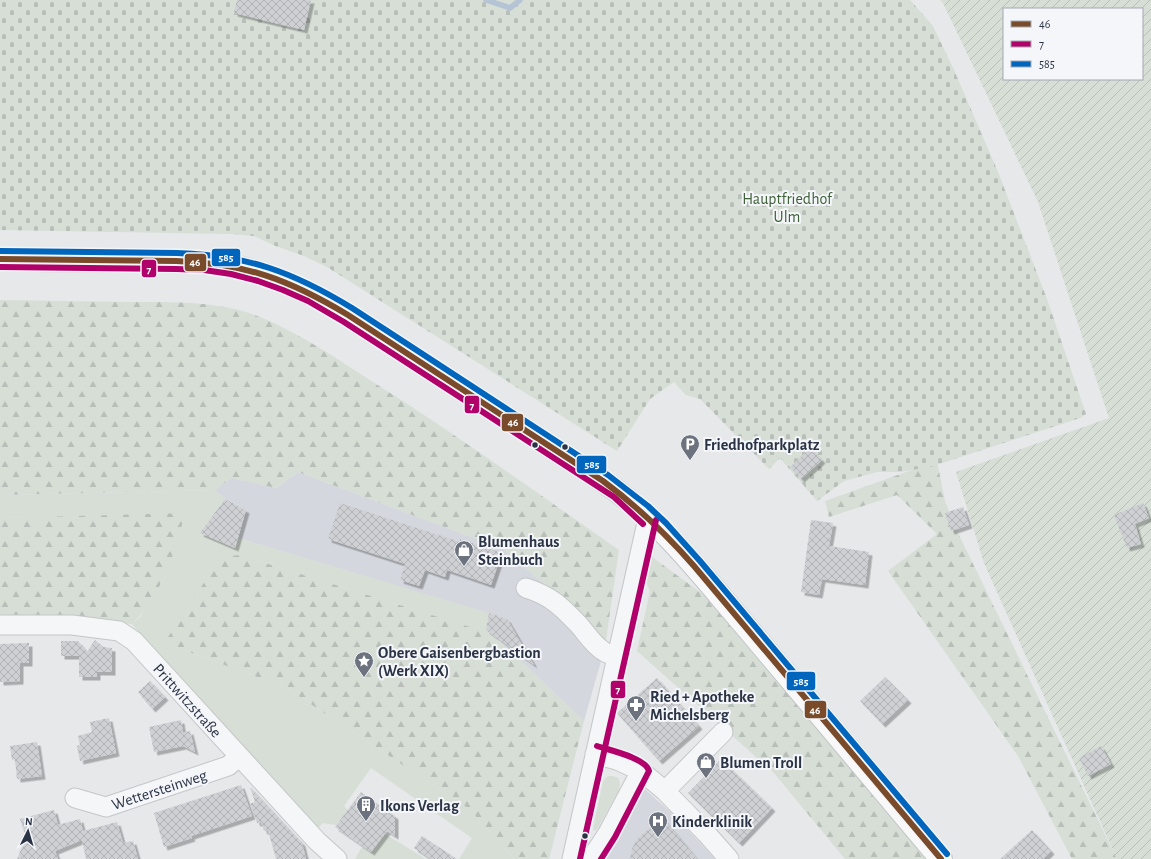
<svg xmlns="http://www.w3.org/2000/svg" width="1151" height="859" font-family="'Alegreya Sans',sans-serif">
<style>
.built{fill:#d4d7dd}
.grass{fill:#d6ded6}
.forest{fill:url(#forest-firs)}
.cemetery{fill:url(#cemetery-stones)}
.garden{fill:url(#garden-furrows);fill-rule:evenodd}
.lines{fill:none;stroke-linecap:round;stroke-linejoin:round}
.stream{stroke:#b4c4d5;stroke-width:5.5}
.building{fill:url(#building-cross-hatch);filter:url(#shadow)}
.minor-casing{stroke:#c4c6c8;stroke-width:21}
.major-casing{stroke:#c2c5c8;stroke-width:24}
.minor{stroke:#f5f6f7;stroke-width:19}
.major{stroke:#f8f8f8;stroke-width:22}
.bus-1-casing{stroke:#f4f6f9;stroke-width:9}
.bus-2-casing{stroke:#f4f6f9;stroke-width:9}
.bus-3-casing{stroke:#f4f6f9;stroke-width:9}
.bus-1{stroke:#7a4b2a;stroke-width:6}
.bus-2{stroke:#b1006a;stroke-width:6}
.bus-3{stroke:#0065bd;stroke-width:6}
.bus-dot{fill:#2b3445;stroke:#f4f6f9;stroke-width:1.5}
.labels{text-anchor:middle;stroke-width:4;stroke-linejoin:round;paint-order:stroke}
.park-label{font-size:16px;fill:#3f6138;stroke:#f4f6f9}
.poi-label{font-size:16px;font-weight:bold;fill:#2b3445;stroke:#f4f6f9;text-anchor:start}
.street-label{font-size:16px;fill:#2b3445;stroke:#f4f6f9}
.line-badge{stroke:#f4f6f9;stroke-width:1.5}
.badge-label{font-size:11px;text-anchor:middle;font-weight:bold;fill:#fff}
</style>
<defs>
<pattern id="forest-firs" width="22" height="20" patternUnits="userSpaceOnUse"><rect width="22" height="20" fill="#d6ded6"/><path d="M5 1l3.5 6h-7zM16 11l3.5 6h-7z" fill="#b8bfb9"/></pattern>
<pattern id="cemetery-stones" width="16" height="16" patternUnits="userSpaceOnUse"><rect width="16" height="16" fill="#d6ded6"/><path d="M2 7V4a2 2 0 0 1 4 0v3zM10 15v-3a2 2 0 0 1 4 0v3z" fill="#b8bfb9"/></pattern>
<pattern id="garden-furrows" width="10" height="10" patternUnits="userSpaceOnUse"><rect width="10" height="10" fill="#d6ded6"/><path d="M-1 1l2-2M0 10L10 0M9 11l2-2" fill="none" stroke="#b8bfb9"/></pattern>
<pattern id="building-cross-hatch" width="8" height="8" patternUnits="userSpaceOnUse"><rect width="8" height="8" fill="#ced0d3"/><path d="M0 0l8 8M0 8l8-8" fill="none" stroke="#b1b3b6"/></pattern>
<filter id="shadow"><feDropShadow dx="3.5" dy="3.5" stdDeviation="0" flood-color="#0004"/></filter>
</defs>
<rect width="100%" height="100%" fill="#e6e8ea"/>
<!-- built -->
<path class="built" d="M298,472l205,77 45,38 57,60 -21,74 -83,-79 14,-9 -8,-14 -269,-81 8,-28 -21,-11 -10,-9 16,-12 45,10z
M640,785l35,31 40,43h-116z"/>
<!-- grass -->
<path class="grass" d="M215,490l10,9 -25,34 35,15 3,-10 251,75 -3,17 14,10 -1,1 -17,-10 -242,-76 -76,88 121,44 184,122 45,50h-55l13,-21 -101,-70 -27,38 4,4 -12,15 -13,-2 -12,12 -179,-211 8,-7 21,-33 23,-70 -184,4v-23z
M608,776h5l5,2 2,5 -1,7 -23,41 -3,-2 10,-48z
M385,834l41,25h-71l7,-12 10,4z"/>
<!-- forest -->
<path class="forest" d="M0,300c43,1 85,1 128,2 37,0 75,-1 111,8 44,12 95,47 134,72 84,53 164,111 246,168l-14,97 -57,-60 -45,-38 -205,-77 -22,16 -45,-10 -16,12 -215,5z
M937,461l8,40 13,32 159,326h-45l-54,-103 -130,-185 49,-37 -40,-39 -68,22 -4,-16z
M185,513c-10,39 -23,83 -53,111l-56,-5 -76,-1v-100z
M240,555l243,76 20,13 81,77 -35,138h-35l-45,-50 -184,-122 -121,-44 57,-86z
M652,557l52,38 229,264h-88l-71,-86 -137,-122 13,-60 -5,-11z"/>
<!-- cemetery -->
<path class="cemetery" d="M0,0h910l23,26 21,44 44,102 49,127 39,115 -6,4 -150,49 -30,5h-23l-33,9 -27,20 -37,-43 -11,11 -69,-70 -14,-4 -12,-13 -24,17 -33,52 -290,-184 -23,-11 -31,-11 -19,-9 -23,-2 -231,-4z"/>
<!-- garden -->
<path class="garden" d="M940,0h211v859h-34l-133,-296 -28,-91 153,-54 -71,-216 -95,-199zM1004,9h138v70h-138z"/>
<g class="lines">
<!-- stream -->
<path class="stream" d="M486,0l24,8 10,-8"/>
</g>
<!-- building -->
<path class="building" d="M237,0h74l-7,30 -70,-17z
M810,448l12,12 -21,19 -11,-12z
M225,499l21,11 -11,38 -35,-15z
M340,503l120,39v-3l42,14 -11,32 -44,-15 -2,7 -20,-7 -6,16 -19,-6 5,-16 -77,-25z
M1143,503l6,15 -14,6 6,20 -14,4 -13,-33z
M963,507l6,18 -18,6 -6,-18z
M811,520l22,3 -4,23 40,6 -4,33 -43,-6 -3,16 -18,-3z
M489,613l18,6 27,46 -48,-35z
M95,640l8,7 9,1v24h-15v5h-18v-21h-18v-15h17l9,11z
M29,643v20h-9v18l-20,1v-38z
M885,677l23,23 -26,24 -22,-23z
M657,678l42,48 -40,35 -42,-48z
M150,681l15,16 -13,12 -14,-17z
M109,718l7,35 -36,8 -3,-15 3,-1 -2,-9 14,-4 -2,-10z
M181,720l2,13 7,-2 5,21 -12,-6 -29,6 -5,-25z
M37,742l5,34 -25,3 -2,-20 -3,1 -2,-14z
M1101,746l10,18 -23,12 -9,-18z
M721,759l51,49 -33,35 -51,-50z
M241,785l11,31 -61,20 1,2 -28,9 -10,-34z
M250,787l52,56 4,16h-30l-8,-29 -4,1 -3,-9 -4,1 -7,-19 5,-2z
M361,792l34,24v20l-8,-5 -16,21 -36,-25z
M54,810l4,15 22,-6 3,12 34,-9 6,21 10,-2 5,18h-52l-4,-19 -27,11 3,8h-41l4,-10 6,-8 -7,-22z
M662,817l35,42h-67l2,-10 4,-9z
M1032,830l19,21 -8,8h-43z
M422,836l35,23h-26l-17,-11z"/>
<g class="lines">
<defs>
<path id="minor" d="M526,588c25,8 35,18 53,37 8,9 15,21 26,27 3,2 8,3 12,4
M0,625h72l47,6 15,10 183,200 20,18
M595,754l22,6 24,11 24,20 41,42 23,26
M665,791l58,-59
M75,798l31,9 122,-41 11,-9
M572,859l76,-341
M591,859l17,-26 33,-62"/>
<path id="major" d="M0,259c45,2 89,1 134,2 38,0 75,-1 112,8 38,10 70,26 102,46l255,166c55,37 97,92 140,142 66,78 132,157 198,236"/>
</defs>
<!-- minor casing -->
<use href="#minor" class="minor-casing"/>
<!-- major casing -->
<use href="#major" class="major-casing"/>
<!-- minor -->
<use href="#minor" class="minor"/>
<!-- major -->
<use href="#major" class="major"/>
<defs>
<path id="bus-1" d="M0,259l176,2c69,2 114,19 172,54l255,166c34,25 63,53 91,85l247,293"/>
<path id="bus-2" d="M0,267l176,2 28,1 27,4 27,7 25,9 25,11 36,21 270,175 29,27
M597,746c12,4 49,12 52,25l-34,66 -14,22
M580,859l76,-339"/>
<path id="bus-3" d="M0,251l177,2c70,2 116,19 175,55l256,167 40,31 18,17 34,38 247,293"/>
</defs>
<!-- bus-1 casing -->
<use href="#bus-1" class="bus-1-casing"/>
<!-- bus-2 casing -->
<use href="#bus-2" class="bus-2-casing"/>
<!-- bus-3 casing -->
<use href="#bus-3" class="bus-3-casing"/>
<!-- bus-1 -->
<use href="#bus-1" class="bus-1"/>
<!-- bus-2 -->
<use href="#bus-2" class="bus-2"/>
<!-- bus-3 -->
<use href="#bus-3" class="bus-3"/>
</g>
<!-- icons -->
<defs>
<symbol id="parking-pin" viewBox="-11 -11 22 30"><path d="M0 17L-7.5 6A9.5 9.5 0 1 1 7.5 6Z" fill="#6c737f" stroke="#f4f6f9"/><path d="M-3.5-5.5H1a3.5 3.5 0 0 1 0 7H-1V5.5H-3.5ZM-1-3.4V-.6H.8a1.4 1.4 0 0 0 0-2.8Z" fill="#fff"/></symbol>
<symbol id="shop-pin" viewBox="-11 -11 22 30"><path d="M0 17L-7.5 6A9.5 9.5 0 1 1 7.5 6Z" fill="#6c737f" stroke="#f4f6f9"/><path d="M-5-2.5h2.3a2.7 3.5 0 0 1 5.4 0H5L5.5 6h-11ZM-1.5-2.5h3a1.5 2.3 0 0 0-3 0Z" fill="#fff"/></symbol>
<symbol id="sight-pin" viewBox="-11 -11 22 30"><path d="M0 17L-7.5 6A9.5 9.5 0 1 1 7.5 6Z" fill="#6c737f" stroke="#f4f6f9"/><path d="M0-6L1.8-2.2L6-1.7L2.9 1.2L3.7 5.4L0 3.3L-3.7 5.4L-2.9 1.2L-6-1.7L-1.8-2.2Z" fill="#fff"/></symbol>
<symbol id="pharmacy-pin" viewBox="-11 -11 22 30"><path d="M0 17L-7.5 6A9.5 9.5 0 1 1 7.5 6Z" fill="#6c737f" stroke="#f4f6f9"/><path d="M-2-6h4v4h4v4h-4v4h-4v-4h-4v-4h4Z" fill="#fff"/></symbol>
<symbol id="building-pin" viewBox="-11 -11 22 30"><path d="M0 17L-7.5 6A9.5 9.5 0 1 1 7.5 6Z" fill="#6c737f" stroke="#f4f6f9"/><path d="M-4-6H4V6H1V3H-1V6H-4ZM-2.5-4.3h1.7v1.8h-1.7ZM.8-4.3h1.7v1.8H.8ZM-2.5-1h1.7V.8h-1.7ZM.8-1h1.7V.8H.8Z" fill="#fff"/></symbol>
<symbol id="hospital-pin" viewBox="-11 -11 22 30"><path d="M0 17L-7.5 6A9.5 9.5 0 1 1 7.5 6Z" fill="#6c737f" stroke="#f4f6f9"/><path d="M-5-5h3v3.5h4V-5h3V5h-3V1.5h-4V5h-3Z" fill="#fff"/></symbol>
</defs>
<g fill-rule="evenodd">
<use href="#parking-pin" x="679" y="433" width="22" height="30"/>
<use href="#shop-pin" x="453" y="539" width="22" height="30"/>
<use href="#sight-pin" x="353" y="650" width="22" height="30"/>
<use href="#pharmacy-pin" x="625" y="694" width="22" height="30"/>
<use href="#shop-pin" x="695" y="751" width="22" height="30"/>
<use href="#building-pin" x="355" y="794" width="22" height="30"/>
<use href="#hospital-pin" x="647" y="810" width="22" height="30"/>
</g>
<!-- markers -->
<g class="bus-dot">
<circle cx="535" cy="445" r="3.5"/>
<circle cx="565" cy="447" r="3.5"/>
<circle cx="585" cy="836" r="3.5"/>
</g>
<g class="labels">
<!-- park labels -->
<g class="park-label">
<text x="787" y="204">Hauptfriedhof<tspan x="787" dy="18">Ulm</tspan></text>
</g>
<!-- poi labels -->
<g class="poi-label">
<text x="704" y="450">Friedhofparkplatz</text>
<text x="478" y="547">Blumenhaus<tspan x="478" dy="18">Steinbuch</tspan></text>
<text x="378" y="658">Obere Gaisenbergbastion<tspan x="378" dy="18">(Werk XIX)</tspan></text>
<text x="650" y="702">Ried + Apotheke<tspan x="650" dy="18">Michelsberg</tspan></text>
<text x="720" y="768">Blumen Troll</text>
<text x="380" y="811">Ikons Verlag</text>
<text x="672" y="827">Kinderklinik</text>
</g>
<!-- street labels -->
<g class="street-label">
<text transform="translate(188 700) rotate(48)" y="6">Prittwitzstraße</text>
<text transform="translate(159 789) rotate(-18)" y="6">Wettersteinweg</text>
</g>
</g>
<g class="line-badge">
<rect x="211" y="248" width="30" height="19" rx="4" fill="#0065bd"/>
<rect x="184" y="253" width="23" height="19" rx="4" fill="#7a4b2a"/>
<rect x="141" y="259" width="16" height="19" rx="4" fill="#b1006a"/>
<rect x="464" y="395" width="16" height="19" rx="4" fill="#b1006a"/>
<rect x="501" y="413" width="23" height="19" rx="4" fill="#7a4b2a"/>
<rect x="576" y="455" width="31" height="19" rx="4" fill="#0065bd"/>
<rect x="786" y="671" width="30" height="20" rx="4" fill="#0065bd"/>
<rect x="610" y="680" width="16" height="19" rx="4" fill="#b1006a"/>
<rect x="804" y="700" width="23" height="19" rx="4" fill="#7a4b2a"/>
</g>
<g class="badge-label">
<text x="226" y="261">585</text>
<text x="195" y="266">46</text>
<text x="149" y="273">7</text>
<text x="472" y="409">7</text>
<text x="513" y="426">46</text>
<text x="592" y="468">585</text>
<text x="801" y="685">585</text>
<text x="618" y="693">7</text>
<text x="815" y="714">46</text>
</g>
<!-- legend -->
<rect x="1003" y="8" width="140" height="72" fill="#f4f6f9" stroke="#a4a8b1"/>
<rect x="1011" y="21" width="20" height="6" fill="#7a4b2a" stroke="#a4a8b1"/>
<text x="1039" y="28" font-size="12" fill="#2b3445">46</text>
<rect x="1011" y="41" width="20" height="6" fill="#b1006a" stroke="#a4a8b1"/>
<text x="1039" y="48" font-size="12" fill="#2b3445">7</text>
<rect x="1011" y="61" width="20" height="6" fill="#0065bd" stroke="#a4a8b1"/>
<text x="1039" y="68" font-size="12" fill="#2b3445">585</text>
<!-- north arrow -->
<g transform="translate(28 831) rotate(5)" stroke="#f4f6f9" stroke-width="3" paint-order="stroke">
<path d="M0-3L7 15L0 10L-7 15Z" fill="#2b3445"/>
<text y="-6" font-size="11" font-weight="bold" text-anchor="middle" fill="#2b3445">N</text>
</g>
</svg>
